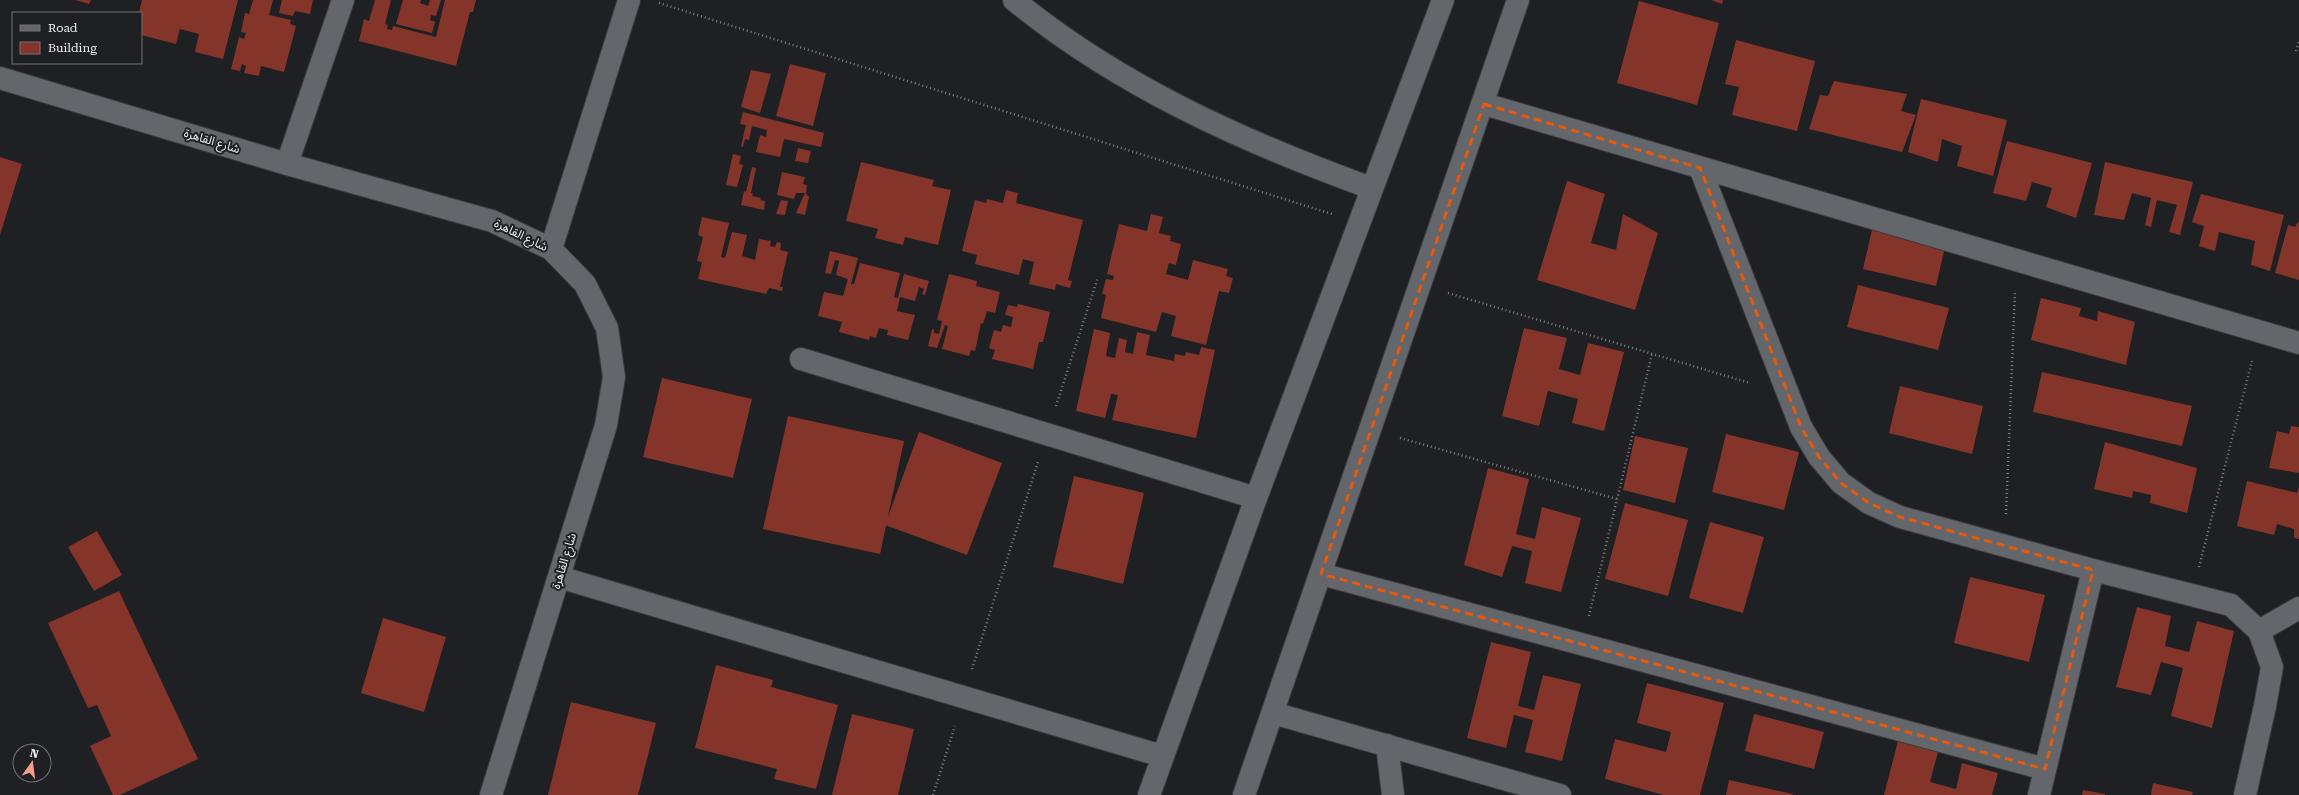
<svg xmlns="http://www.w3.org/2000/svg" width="2299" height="795" font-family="'Roboto Serif','Noto Sans Arabic',serif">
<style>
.building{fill:#853429}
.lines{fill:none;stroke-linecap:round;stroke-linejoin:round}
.minor-casing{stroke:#3a3c3f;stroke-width:24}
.path{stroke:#7e8083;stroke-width:2.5;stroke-dasharray:1 3;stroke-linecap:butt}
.minor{stroke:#63666a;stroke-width:22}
.marked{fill:none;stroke:#e8590c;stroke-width:3;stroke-dasharray:8 5;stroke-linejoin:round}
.labels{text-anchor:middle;stroke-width:4;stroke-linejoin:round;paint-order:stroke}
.street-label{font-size:12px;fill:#edeff2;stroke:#1e2024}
</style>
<rect width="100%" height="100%" fill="#1e2024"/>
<!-- building -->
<path class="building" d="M75,0h16l-2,4z
M142,0h96l-15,59 -28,-7 4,-18 -19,-5 -4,15 -35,-9v-22h-2z
M253,0h20l-4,15 22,5 -1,4 6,2 -12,46 -23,-6 -2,10 -15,-3 2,-7 -4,-2 -2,7 -9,-2 8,-32 5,2 2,-6 -5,-1 4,-19 4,1z
M282,0h31l-3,14 -15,-3 -2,5 -14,-3z
M375,0h16l-6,24 3,1 -1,4 5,1 1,-4 43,11 9,-37h31l-3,12h-3l-14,54 -97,-25 5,-22 5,2z
M403,0h18l-1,3 8,3 2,-6h11l-5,16 -5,-1 -1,5 5,2 -3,11 -36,-9z
M1711,0h12l-1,4z
M1639,1l80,22 -22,82 -80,-22z
M1736,40l79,21 -18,70 -65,-16 7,-28 -14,-3z
M790,64l36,9 -13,53 -37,-10z
M751,70l20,4 -11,39 -19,-6z
M1834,81l73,13 -6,17 15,4 -14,37 -93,-23 11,-34 8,1z
M1921,99l86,21 -14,56 -36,-10 5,-20 -20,-7 -4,23 -30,-10z
M743,112l81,21 -3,14 -37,-8 -4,18 -24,-5 4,-17 6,2 1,-7 -15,-4 -3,14 -4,-1 -2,8 -2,-1 5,-21 -6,-1z
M2007,141l85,22 -16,55 -30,-11 6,-19 -20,-6 -6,19 -33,-8z
M798,148l13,3 -3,12 -13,-2z
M733,154l8,2 -2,8 4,1 -6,22 -11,-2z
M0,157l22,7 -22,71z
M861,162l73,18 -2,6 19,4 -13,55 -33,-8 -2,8 -28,-7 3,-9 -32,-8z
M2105,162l88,20 -13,53 -11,-3 8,-27 -20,-5 -6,27 -6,-2 6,-27 -19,-5 -8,27 -30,-5z
M752,167l4,1 -5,25h2l-1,3 9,2 -1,2 5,1 -1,9 -23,-5 3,-14 2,1z
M782,172l23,5 -2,7 4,1 -1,8h-10l-2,6 -17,-4z
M1567,181l38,13 -14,49 25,7 7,-36 35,19 -23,77 -98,-30z
M1006,190l12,3 -2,10 67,17 -15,60 4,1 -2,7 -14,-4 -1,6 -26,-6 5,-22 -11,-3 -4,16 -44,-11 2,-9 -15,-4 13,-51 11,3 1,-4 16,4z
M805,193l4,4 -4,18 -9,-2z
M2201,194l83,21 -14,56 -19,-6 4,-24 -36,-9 -4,19 -16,-5 5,-20 -12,-4z
M781,200l7,1 -3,14 -9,-1z
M1151,214l12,3 -4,16 12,3 -1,5 11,3 -5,21 -7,-2 -3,11 22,6 5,-20 35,9 -2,7 7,2 -4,15 -10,-2 -13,54 -35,-9 5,-20 -14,-4 -6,20 -55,-14 5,-23 -4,-1 4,-15 7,1 1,-4 -7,-2 12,-50 28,7z
M702,217l27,6 -8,34 4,1 7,-26 15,3 -5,21 13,4 4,-21 12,2 -1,5 5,1 2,-5 4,1 -1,7 8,2 -8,35h3l-1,4 -13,-3 -3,6 -68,-15 4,-17 -5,-1 6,-24 -5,-2z
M2298,222l1,1v57l-24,-7 13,-48 7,2z
M1872,230l73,17 -9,39 -73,-17z
M830,251l28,7 -7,26h3l6,-21 40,10 -6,24 4,1 6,-24 25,7 -4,14 -3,-1 2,-5 -5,-2 -4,14 -15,-4 -3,14 18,4 -7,25 -21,-5 1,-5 -9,-2 -3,10 -6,-2 -1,4 -30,-8 3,-10 -24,-6 6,-24 19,4 5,-17 -12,-4 3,-14 -4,-1 -4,14 -6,-1z
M949,274l28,7 -1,5 24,6 -5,21 -8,-2 -4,13 -2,-1 -6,28 -4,-1 -2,6 -27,-7 6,-23 -3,-1 -8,23 -9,-2 4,-17 2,1v3l5,1 3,-13 -5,-1z
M1858,285l91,23 -11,42 -91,-23z
M2041,298l40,10 -2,8 18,5 1,-10 37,11 -9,43 -95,-25z
M1018,304l32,8 -7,30h-4l-6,27 -41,-10 3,-9 -6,-2 5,-18 7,2 2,-7 8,2 2,-10 -8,-2 3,-10 9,2z
M1524,328l43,10 -8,31 21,6 8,-32 36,9 -20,79 -32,-8 6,-24 -30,-8 -9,35 -37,-10z
M1094,329l16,4 -4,23 9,2 4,-20 8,2 -2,12 8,2 4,-22 13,3 -4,20 28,6 1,-7 10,2 1,-4 13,3 2,-8 14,3 -19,88 -84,-18 6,-25 -7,-1 -6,24 -29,-7z
M2042,372l150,34 -10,40 -149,-34z
M662,378l90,21 -19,79 -90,-21z
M1900,386l83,20 -11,48 -83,-21z
M788,416l116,25 -24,113 -117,-25z
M2291,426l8,1v46l-30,-5 8,-37 12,3z
M919,432l83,31 -35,92 -82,-30z
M1726,434l73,18 -15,58 -72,-18z
M1635,436l53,12 -13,55 -52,-13z
M2105,442l92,26 -10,45 -37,-10 1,-8 -18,-4 -1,7 -38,-9z
M1488,468l41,11 -13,55 19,5 7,-32 39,11 -20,74 -36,-9 7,-32 -20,-5 -10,31 -38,-12z
M1074,476l70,17 -21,91 -70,-17z
M2247,481l50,12 2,-6v52l-5,-1v-9l-17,-5 -3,11 -37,-9z
M1625,503l63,17 -20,76 -63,-17z
M1710,522l54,15 -21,76 -54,-15z
M97,531l25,44 -28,16 -26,-44z
M1970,577l75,18 -16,67 -75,-19z
M119,591l79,168 -78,36h-7l-23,-49 21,-10 -14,-31 -9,3 -40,-85z
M2137,607l34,9 -6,30 24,6 8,-31 37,10 -22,97 -41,-12 12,-48 -22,-6 -10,33 -35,-8z
M383,618l63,19 -22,75 -63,-19z
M1491,642l40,10 -13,54 16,4 9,-35 38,9 -19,77 -37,-9 8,-32 -19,-5 -8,33 -39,-10z
M716,665l57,15 -2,7 67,18 -22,84 -42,-10 3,-10 -82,-21z
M1647,683l77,20 -24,92h-36l-59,-16 10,-40 51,13 5,-20 -34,-9z
M571,702l85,21 -18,72h-90z
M852,714l62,15 -16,66h-66z
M1754,714l70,18 -10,37 -69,-18z
M1898,741l40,11 -8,30 26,7 6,-26 36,10 -6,22h-108z
M1729,780l64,14 -1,1h-66z
M2153,783l40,9 -1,3h-41z
M2083,790l22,4v1h-23z"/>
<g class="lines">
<defs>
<path id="minor" d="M1014,0c105,86 230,142 357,188
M0,78l287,86 205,57 59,28 34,35 22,44 7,49 -8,48 -115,370
M1484,104l815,239
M287,164l56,-164
M1700,168l101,259 18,30 22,26 28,20 31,14 193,53 138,35 28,26 13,36 -7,39 -20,89
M551,249l78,-249
M801,359l455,139
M1321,574l724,195
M559,577l603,179
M2259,631l40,-23
M1273,713l287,82
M1387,745l6,50
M1149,795l107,-297 187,-498
M1244,795l274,-795
M2039,795l54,-225"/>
</defs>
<!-- minor casing -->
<use href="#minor" class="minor-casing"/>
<!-- path -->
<path class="path" d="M659,3l673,211
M2296,51l3,-10
M1448,293l302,90
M1056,406l42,-129
M1400,438l217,61
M2006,514l9,-223
M2199,567l53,-206
M1589,616l63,-262
M972,669l66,-207
M933,795l22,-69"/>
<!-- minor -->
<use href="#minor" class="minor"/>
</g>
<!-- marked area -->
<path class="marked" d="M1484,104l216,64 101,259 18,30 22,26 28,20 31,14 193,53 -48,199 -724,-195z"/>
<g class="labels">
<!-- street labels -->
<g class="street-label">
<text transform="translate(212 141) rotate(17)" y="4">شارع القاهرة</text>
<text transform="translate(521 235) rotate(26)" y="4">شارع القاهرة</text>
<text transform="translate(564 561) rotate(-73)" y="4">شارع القاهرة</text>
</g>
</g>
<!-- legend -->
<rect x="12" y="12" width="130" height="52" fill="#1e2024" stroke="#717376"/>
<rect x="20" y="25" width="20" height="6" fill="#63666a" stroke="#717376"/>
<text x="48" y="32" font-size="12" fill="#edeff2">Road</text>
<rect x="20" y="42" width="20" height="12" fill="#853429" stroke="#717376"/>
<text x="48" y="52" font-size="12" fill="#edeff2">Building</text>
<!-- north arrow -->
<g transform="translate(32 763) rotate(14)"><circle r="19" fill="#1e2024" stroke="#717376"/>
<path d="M0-3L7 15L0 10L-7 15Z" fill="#f49e89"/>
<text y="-6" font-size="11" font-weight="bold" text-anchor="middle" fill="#edeff2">N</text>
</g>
</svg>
